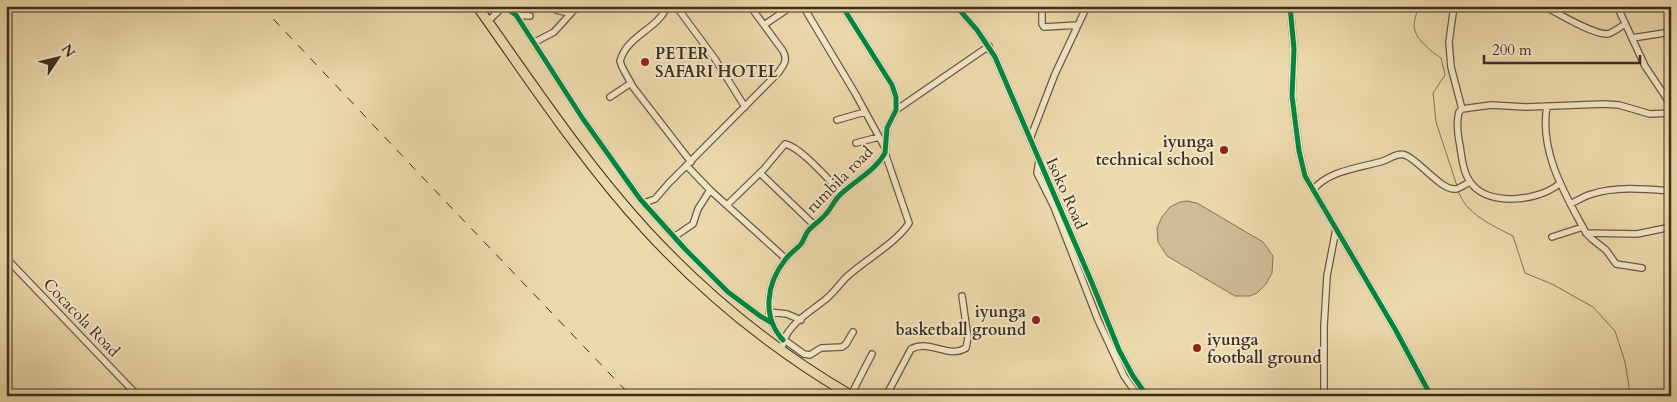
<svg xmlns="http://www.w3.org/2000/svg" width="1677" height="402" font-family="Cardo,serif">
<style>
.green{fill:#cebc94;stroke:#84755a}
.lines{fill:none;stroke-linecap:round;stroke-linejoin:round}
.stream{stroke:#817258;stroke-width:1}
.minor-casing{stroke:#675944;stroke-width:8}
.highway-casing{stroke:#3b2e21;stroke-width:11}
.minor{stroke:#f3e6c8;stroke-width:5.5}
.highway{stroke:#ecd9ab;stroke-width:9}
.rail{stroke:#3b2e21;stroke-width:1;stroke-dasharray:9 9;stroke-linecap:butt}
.cycleway-casing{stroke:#f3e6c8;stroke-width:8}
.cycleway{stroke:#00873e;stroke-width:5}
.poi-dot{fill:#8f2418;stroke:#f3e6c8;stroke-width:2}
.labels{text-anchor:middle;stroke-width:4;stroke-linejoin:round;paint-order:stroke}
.poi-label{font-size:16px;font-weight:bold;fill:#3b2e21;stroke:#f3e6c8;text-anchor:start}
.street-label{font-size:16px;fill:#3b2e21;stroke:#f3e6c8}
</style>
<rect width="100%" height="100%" fill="#ecd9ab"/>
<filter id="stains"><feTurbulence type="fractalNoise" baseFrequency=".004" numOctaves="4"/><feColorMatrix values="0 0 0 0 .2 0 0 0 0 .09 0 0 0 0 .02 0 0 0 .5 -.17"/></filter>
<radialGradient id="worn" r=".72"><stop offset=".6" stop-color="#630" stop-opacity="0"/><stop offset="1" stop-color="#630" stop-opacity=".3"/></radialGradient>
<!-- green -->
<path class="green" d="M1187,201l10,2 66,39 10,14 -1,17 -6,11 -9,9 -7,3h-15l-68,-40 -9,-14 -1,-14 5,-11 8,-10 10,-5z"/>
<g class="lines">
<!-- stream -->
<path class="stream" d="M1419,6c-2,7 -7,17 -4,25 3,10 17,21 26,27l4,17 -12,18 3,29 21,64
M1458,190c7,24 34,35 55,46l12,37 27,11 41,23 22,24 10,31 5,31 -2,3"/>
<defs>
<path id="minor" d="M547,6c15,7 20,9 35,0
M667,6c-9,24 -39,28 -47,55l2,6 11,20 58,75
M676,6l39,53 30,48
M803,6l52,87 29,53
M956,6l21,24 18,27 97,226 27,67 14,26 14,20
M1042,6v18l2,3 34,-2
M1290,6l4,43 -2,47 7,55 6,25 90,153 36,67
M1454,6l-5,36 2,25 11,42
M1544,6c15,8 48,28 63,28 6,-1 13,-7 18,-10
M1617,6l28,60 26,39
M501,8l9,3 6,4 67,104 57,80 45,50 43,43 32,24 12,7
M516,15l14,1
M488,21l16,-15
M764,25l28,-19
M1632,38l39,-6
M535,42l19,-10 19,-21
M610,97l21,-14
M1547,106c-8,46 18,88 39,127l6,6 14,11 10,14 26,4
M896,110l93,-64
M837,120l28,-8
M1030,139l25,-65 32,-68
M856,143l23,-6
M1039,160l-2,13 17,34 44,113 26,56 14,20
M687,166l23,24 76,69
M760,173l54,52
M1559,184c-20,17 -71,23 -88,-1 -8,-10 -9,-25 -11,-37 -2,-10 -4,-24 -1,-34l3,-3 29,-4 35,2 78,-3 15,1 31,9 21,-1
M1313,190c16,-20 47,-22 70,-29 7,-2 14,-9 22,-6 14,5 36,36 51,34 4,-1 10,-5 14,-7
M644,203l11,-4 13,-15 110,-111c6,-8 10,-13 5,-22l-33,-45
M1570,204c7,-3 14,-8 22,-10 24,-8 54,-5 79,-3
M727,205l37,-36 21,-25c16,3 44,37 57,49
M1586,233l51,1 34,-7
M674,237l19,-13 5,-15 12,-19
M1552,237l31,-10
M6,258l132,138
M769,312l18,2 14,6
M783,339l21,15 6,1 11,-7 21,-1 4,-3 7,-12
M783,340c-21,-23 -17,-56 2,-80 4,-6 11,-10 16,-16 3,-4 4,-9 7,-13 5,-6 12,-10 17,-16 6,-6 9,-15 16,-21 15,-14 34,-23 44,-41l2,-25 9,-18v-13l-4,-12 -50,-79
M782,351c0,-24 27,-38 44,-52 9,-7 15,-18 24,-25 17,-15 47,-32 59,-51l-24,-70
M851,395l21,-41
M886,396l25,-47c20,-10 37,10 55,-1l2,-10 -6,-42
M1324,396v-70l3,-50 9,-47"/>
<path id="highway" d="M477,6c54,76 106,155 169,224 59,64 130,122 206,166"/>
</defs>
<!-- minor casing -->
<use href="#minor" class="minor-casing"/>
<!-- highway casing -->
<use href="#highway" class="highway-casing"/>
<!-- minor -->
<use href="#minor" class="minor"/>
<!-- highway -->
<use href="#highway" class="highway"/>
<!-- rail -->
<path class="rail" d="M261,6l166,176 204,214"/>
<defs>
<path id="cycleway" d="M956,6l21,24 18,27 97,226 27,67 14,26 14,20
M1290,6l4,43 -2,47 7,55 6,25 90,153 36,67
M501,8l9,3 6,4 67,104 57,80 45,50 43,43 32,24 12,7
M783,340c-21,-23 -17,-56 2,-80 4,-6 11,-10 16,-16 3,-4 4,-9 7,-13 5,-6 12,-10 17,-16 6,-6 9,-15 16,-21 15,-14 34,-23 44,-41l2,-25 9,-18v-13l-4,-12 -50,-79"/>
</defs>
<!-- cycleway casing -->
<use href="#cycleway" class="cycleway-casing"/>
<!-- cycleway -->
<use href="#cycleway" class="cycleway"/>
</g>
<!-- markers -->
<g class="poi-dot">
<circle cx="645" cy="62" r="5"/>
<circle cx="1224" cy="150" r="5"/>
<circle cx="1036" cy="320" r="5"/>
<circle cx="1197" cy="348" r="5"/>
</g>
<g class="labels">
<!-- poi labels -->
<g class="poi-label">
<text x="655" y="59">PETER<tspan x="655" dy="18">SAFARI HOTEL</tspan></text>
<text x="1214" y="147" text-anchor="end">iyunga<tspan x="1214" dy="18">technical school</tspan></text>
<text x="1026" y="317" text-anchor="end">iyunga<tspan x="1026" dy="18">basketball ground</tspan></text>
<text x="1207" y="345">iyunga<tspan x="1207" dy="18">football ground</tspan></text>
</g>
<!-- street labels -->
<g class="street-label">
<text transform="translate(839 179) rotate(-45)" y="6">rumbila road</text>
<text transform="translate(1067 193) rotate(66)" y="6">Isoko Road</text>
<text transform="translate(82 317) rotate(46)" y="6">Cocacola Road</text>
</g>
</g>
<!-- margin -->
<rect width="1677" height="402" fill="none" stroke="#ecd9ab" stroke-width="25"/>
<rect x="8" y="8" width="1662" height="387" fill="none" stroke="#3b2e21" stroke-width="2.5"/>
<rect x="12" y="12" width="1652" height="377" fill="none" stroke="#3b2e21"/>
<!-- north arrow -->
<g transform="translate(58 58) rotate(55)" stroke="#f3e6c8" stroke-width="4" paint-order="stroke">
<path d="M0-4L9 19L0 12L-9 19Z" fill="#3b2e21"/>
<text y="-8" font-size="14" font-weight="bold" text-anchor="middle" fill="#3b2e21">N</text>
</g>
<!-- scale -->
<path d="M1484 55v8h156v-8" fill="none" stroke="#3b2e21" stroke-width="2.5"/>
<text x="1492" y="55" font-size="15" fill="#3b2e21" stroke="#f3e6c8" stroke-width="4" paint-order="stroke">200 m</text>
<rect width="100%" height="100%" filter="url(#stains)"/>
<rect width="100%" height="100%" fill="url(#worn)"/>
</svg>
